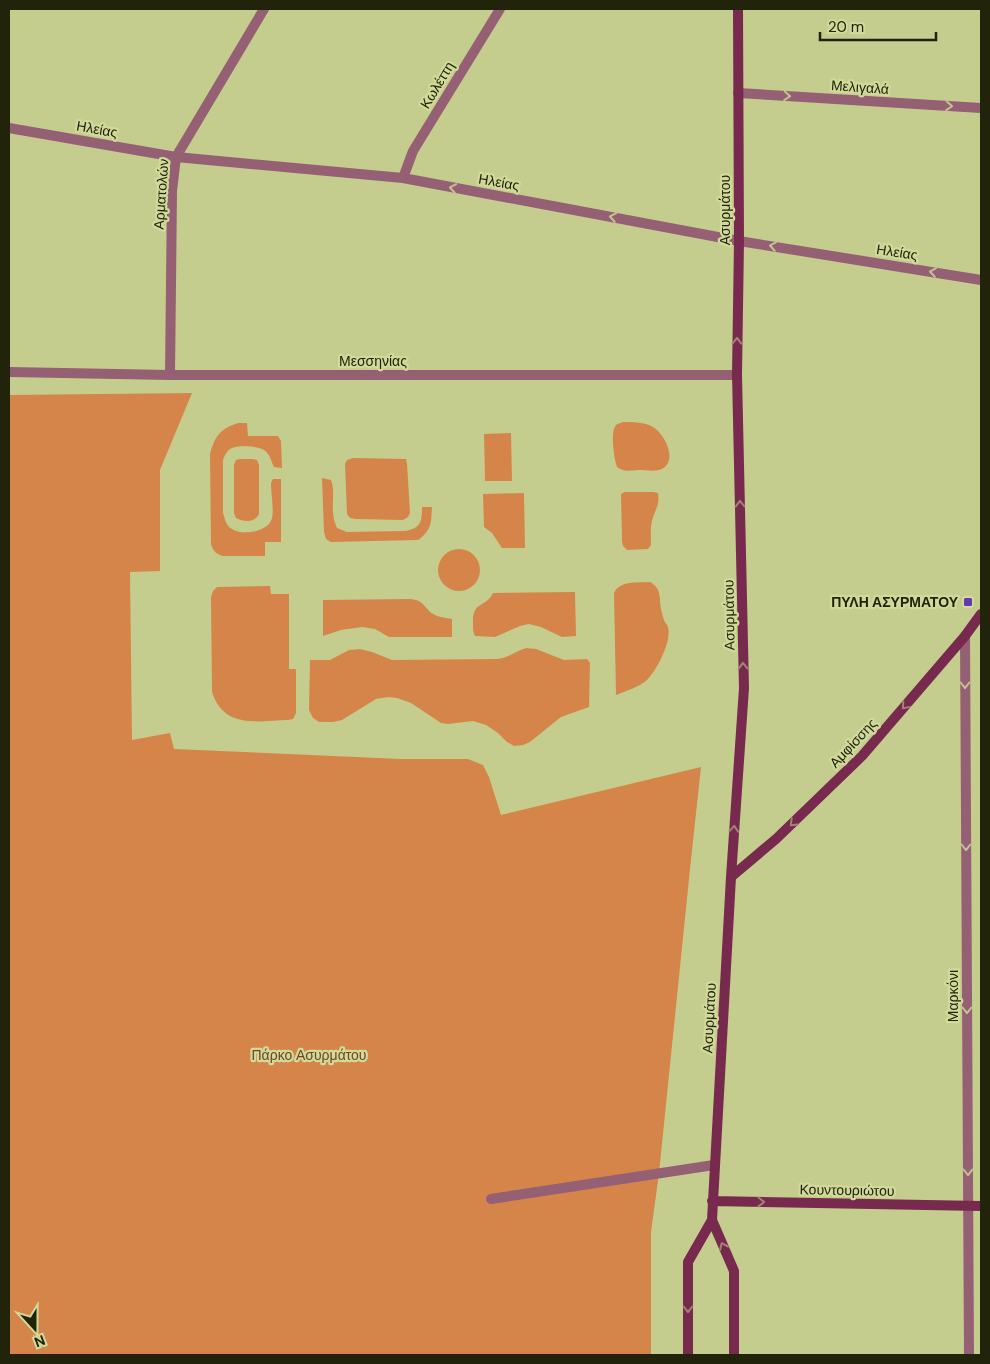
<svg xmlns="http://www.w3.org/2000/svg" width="990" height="1364" font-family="'DM Sans',sans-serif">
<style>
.green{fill:#d6854a}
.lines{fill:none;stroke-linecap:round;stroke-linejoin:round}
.lane{stroke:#955f74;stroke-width:10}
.street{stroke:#955f74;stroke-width:10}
.secondary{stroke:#772a4e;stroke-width:10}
.oneway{stroke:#c5c192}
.oneway2{stroke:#a48274}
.poi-dot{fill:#6338b0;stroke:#d1da9a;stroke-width:2}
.labels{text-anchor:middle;stroke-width:4.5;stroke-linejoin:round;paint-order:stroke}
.street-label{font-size:14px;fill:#21240a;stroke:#d1da9a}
.poi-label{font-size:14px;font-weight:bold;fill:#21240a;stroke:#d1da9a;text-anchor:end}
.park-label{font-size:14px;fill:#724422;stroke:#d1da9a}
</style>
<rect width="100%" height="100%" fill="#c4cd8d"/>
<!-- green -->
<path class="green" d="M192,393l-32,77v101l-30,1 2,168 38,-7 4,16 227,10h67l15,6 6,12 12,38 200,-48 -11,102 -31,304 -8,59v123h-642v-960z
M623,422c10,0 21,0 30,5 12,7 25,34 9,42 -7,3 -16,1 -23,1 -8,1 -16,2 -22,-3 -3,-8 -7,-35 -1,-42 1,-1 5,-2 7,-3z
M238,423h9l1,13h30l3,5 1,27 -8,-1c-3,-6 -4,-13 -10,-17 -6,-4 -25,-5 -32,-2 -5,2 -7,7 -9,12v53c2,6 3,13 9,16 10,7 37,3 40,-11 2,-8 -1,-25 -1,-35l2,-4h8v63h-16v14h-42c-7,-2 -10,-5 -12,-12l-1,-90c5,-18 10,-25 28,-31z
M511,433l1,48h-27l-1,-47z
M353,458l53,1 1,4 3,50 -2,4 -5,3 -47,-1 -6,-1 -3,-4 -2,-50 2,-4z
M240,459h13l4,1 2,5v49c-4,9 -15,8 -23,4l-2,-5v-48l2,-5z
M322,478l9,2c4,10 1,21 2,32 0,6 2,11 4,16l10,4 58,-1c16,-3 17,-9 17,-24h10c-1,16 0,23 -14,33l-87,2 -5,-3 -2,-7z
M625,492h28l5,1c2,13 -3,16 -6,28 -2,8 -1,16 -1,24l-3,4 -21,1 -4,-4 -1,-5 -1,-47z
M524,493l1,55h-23l-10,-15 -8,-6 -1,-33z
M438 570a21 21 0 1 1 42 0a21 21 0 1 1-42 0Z
M650,582c12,7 9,15 11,27 1,4 2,8 3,11 0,1 4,6 4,7 4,14 -11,43 -21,53 -8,7 -21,11 -31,15l-2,-102c6,-13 23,-10 36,-11z
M270,586l1,8h18v75h7v44l-3,6 -5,1c-31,1 -64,9 -76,-28l-1,-95 2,-6 4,-4z
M575,592l1,44 -14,1 -21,-10 -12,-3 -9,2 -25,11 -20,-1c-2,-4 -2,-7 -2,-12 -1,-24 12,-15 20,-31z
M410,599c14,1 13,8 23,15 5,3 13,4 19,5v18h-63l-14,-8 -13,-2 -21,3 -18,6v-36z
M526,648l10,1 28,11 23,-1 3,4 -1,44 -28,10 -31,25 -7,3 -9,1 -7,-4 -9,-9 -12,-8 -13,-4 -25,3 -7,-1 -30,-20 -14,-5 -9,-1 -12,2 -34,21 -9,2h-14l-6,-4 -4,-8 1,-50h20l19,-10 11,-1 12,3 20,8 105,-1c11,-1 19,-8 29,-11z"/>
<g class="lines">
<!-- lane -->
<path class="lane" d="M491,1199l223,-34"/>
<!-- street -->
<path class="street" d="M738,93l243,15
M9,128l167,29 227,21 336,63 242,39
M403,178l10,-27 87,-142
M9,372l161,3h567
M170,375l2,-184 4,-34 88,-148
M965,636l4,719"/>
<!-- secondary -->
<path class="secondary" d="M731,877l45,-38 86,-83 103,-120 16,-22
M712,1201l269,5
M688,1355v-93l24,-42
M734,1355v-84l-22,-51 19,-343 13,-189 -7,-313 2,-134 -1,-232"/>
</g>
<!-- one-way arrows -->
<defs><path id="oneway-chevron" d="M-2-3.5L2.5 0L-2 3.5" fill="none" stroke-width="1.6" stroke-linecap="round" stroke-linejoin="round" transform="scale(1.25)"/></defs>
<g class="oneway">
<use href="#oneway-chevron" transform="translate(787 96) rotate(4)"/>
<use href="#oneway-chevron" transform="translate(949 106) rotate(4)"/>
<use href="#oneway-chevron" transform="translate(453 188) rotate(-170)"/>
<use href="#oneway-chevron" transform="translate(613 217) rotate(-170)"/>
<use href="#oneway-chevron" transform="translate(773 246) rotate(-171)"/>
<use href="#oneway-chevron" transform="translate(933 272) rotate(-171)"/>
<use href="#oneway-chevron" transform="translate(965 685) rotate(90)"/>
<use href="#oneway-chevron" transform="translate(966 847) rotate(90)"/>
<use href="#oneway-chevron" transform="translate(967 1010) rotate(90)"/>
<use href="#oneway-chevron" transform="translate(968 1172) rotate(90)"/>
</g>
<g class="oneway2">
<use href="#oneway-chevron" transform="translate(737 341) rotate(-89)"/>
<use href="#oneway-chevron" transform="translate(740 504) rotate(-91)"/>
<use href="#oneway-chevron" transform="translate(743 666) rotate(-91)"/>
<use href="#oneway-chevron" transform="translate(905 706) rotate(130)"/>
<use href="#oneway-chevron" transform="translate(793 823) rotate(136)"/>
<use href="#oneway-chevron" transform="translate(734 829) rotate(-86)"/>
<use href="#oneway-chevron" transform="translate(761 1202) rotate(1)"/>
<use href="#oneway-chevron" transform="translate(723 1246) rotate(-114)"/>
<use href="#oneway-chevron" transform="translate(688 1309) rotate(90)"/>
</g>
<!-- markers -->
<rect class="poi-dot" x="963" y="597" width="10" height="10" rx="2.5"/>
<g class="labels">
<!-- street labels -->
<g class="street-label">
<text transform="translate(437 85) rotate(-59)" y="5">Κωλέττη</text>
<text transform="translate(860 87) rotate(4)" y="5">Μελιγαλά</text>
<text transform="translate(97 129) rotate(10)" y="5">Ηλείας</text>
<text transform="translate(499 182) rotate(10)" y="5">Ηλείας</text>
<text transform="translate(161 194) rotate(-86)" y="5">Αρματολών</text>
<text transform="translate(725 210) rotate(-90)" y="5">Ασυρμάτου</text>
<text transform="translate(897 252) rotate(9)" y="5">Ηλείας</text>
<text x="373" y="366">Μεσσηνίας</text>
<text transform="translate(729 615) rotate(-91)" y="5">Ασυρμάτου</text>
<text transform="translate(853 743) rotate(-47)" y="5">Αμφίσσης</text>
<text transform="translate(953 996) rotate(-90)" y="5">Μαρκόνι</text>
<text transform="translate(709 1018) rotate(-87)" y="5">Ασυρμάτου</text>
<text transform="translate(847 1190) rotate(1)" y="5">Κουντουριώτου</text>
</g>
<!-- poi labels -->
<g class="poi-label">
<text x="958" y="607">ΠΥΛΗ ΑΣΥΡΜΑΤΟΥ</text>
</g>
<!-- park labels -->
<g class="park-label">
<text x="309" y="1060">Πάρκο Ασυρμάτου</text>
</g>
</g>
<!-- border -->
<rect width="990" height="1364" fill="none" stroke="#21240a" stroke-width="20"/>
<!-- north arrow -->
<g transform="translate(35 1329) rotate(159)" stroke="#d1da9a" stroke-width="4" paint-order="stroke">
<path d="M0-4L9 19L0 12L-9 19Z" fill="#21240a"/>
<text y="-8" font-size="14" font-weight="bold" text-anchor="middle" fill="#21240a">N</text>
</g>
<!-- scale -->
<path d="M820 32v8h116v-8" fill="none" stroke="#21240a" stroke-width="2.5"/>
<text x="828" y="32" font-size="15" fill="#21240a" stroke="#d1da9a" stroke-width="4" paint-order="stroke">20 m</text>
</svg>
